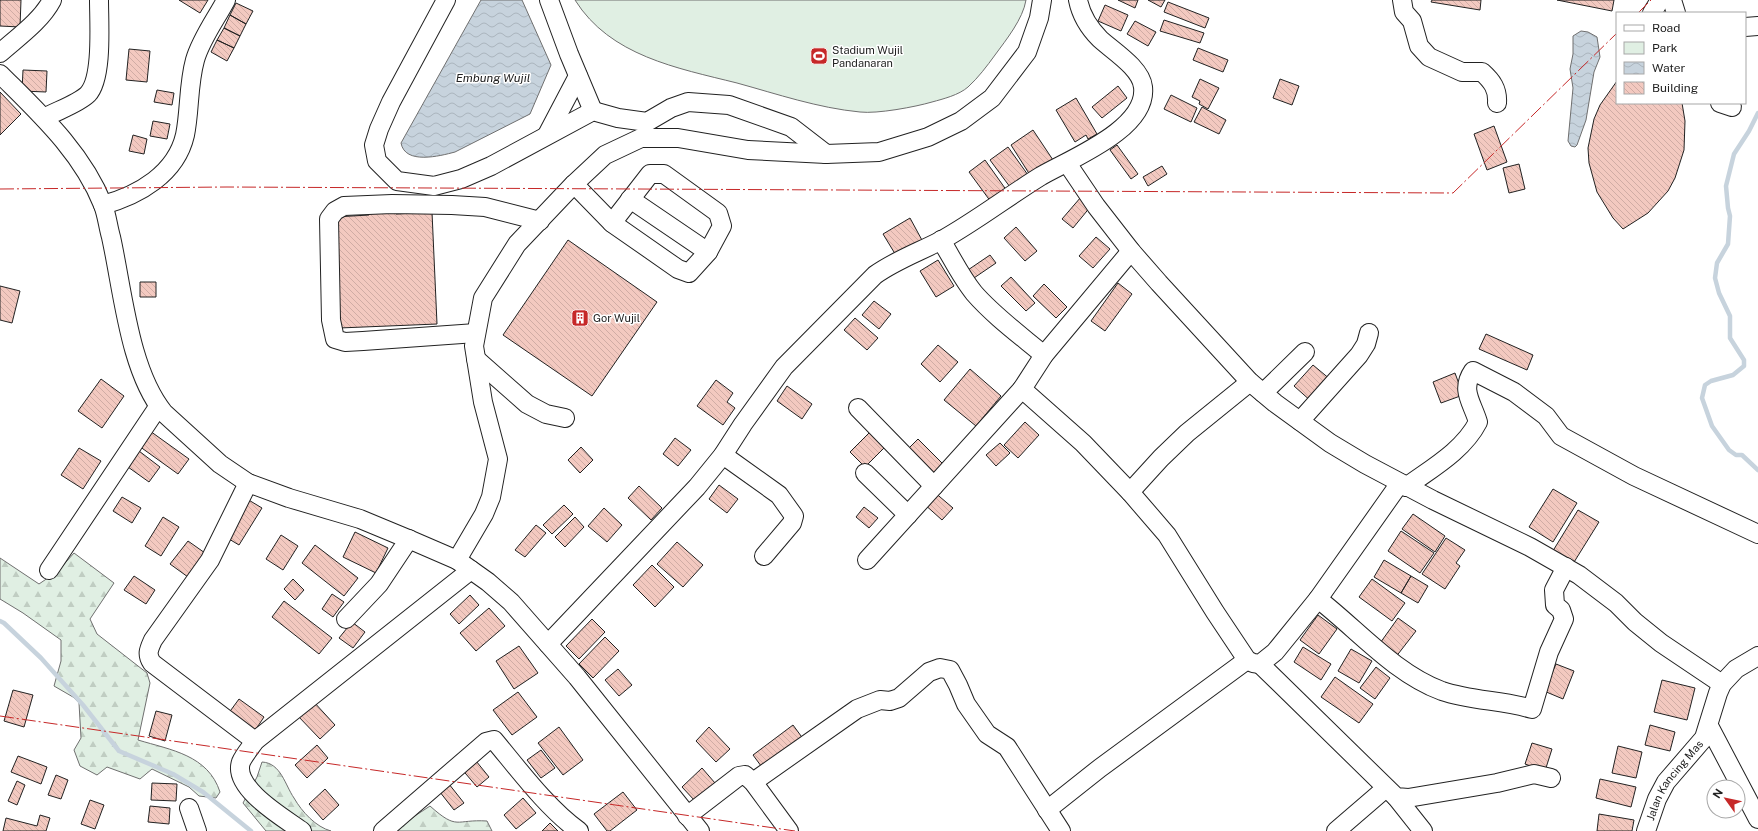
<svg xmlns="http://www.w3.org/2000/svg" width="1758" height="831" font-family="'Public Sans',sans-serif">
<style>
.green{fill:#e0efe3;stroke:#6f6f6f}
.forest{fill:url(#forest-firs);stroke:#6f6f6f}
.water{fill:url(#water-waves);stroke:#6f6f6f}
.lines{fill:none;stroke-linecap:round;stroke-linejoin:round}
.stream{stroke:#c7d3dd;stroke-width:4.5}
.building{fill:url(#building-back-hatch);stroke:#222}
.minor-casing{stroke:#222;stroke-width:20}
.minor{stroke:#fff;stroke-width:18}
.power{stroke:#c62828;stroke-width:1;stroke-dasharray:14 3 2 3;stroke-linecap:butt}
.labels{text-anchor:middle;stroke-width:3;stroke-linejoin:round;paint-order:stroke}
.poi-label{font-size:11px;fill:#222;stroke:#fff;text-anchor:start}
.street-label{font-size:11px;fill:#222;stroke:#fff}
.water-label{font-size:12px;font-style:italic;fill:#222;stroke:#fff}
</style>
<defs>
<pattern id="forest-firs" width="22" height="20" patternUnits="userSpaceOnUse"><rect width="22" height="20" fill="#e0efe3"/><path d="M5 1l3.5 6h-7zM16 11l3.5 6h-7z" fill="#c0cdc2"/></pattern>
<pattern id="water-waves" width="16" height="10" patternUnits="userSpaceOnUse"><rect width="16" height="10" fill="#c7d3dd"/><path d="M0 5q4-4 8 0t8 0" fill="none" stroke="#abb5bd"/></pattern>
<pattern id="building-back-hatch" width="6" height="6" patternUnits="userSpaceOnUse"><rect width="6" height="6" fill="#f3c9c0"/><path d="M-1 5l2 2M0 0l6 6M5-1l2 2" fill="none" stroke="#d0aca5"/></pattern>
</defs>
<rect width="100%" height="100%" fill="#fff"/>
<!-- green -->
<path class="green" d="M575,0h451c-3,19 -20,40 -31,55 -8,11 -17,23 -27,32 -9,8 -25,12 -36,15 -17,5 -55,12 -72,10 -42,-4 -83,-18 -123,-29 -60,-15 -127,-27 -162,-83z"/>
<!-- forest -->
<path class="forest" d="M74,553l40,30 -24,36 7,15 50,39 3,10 -12,57c33,10 70,15 82,52l-4,6 -17,-2 -10,-9 -37,-18 -12,10 -33,-12 -10,8 -17,-9 -6,-16 7,-12 -2,-35 -6,-6 -19,-11 7,-25v-21l-38,-27 -23,-14v-41l39,26 19,-13z
M262,762c19,1 23,23 32,36 8,14 22,29 37,33h-65l-23,-28 14,-26z
M430,806c28,25 25,13 57,15l5,10h-100z"/>
<!-- water -->
<path class="water" d="M481,0h41l29,65 -21,49 -75,38c-15,4 -50,13 -54,-9z
M1581,31l7,1 9,5 3,20 -6,15 -8,48 -9,25 -2,2 -4,-1 -3,-5 5,-53 -3,-19 3,-15v-18z"/>
<g class="lines">
<!-- stream -->
<path class="stream" d="M1758,113l-9,18 -15,23 -8,32 2,22 2,8 -2,28 -11,19 -2,15 4,15 11,23v22l14,22v6l-11,9 -22,6 -6,4 -3,13 10,28 17,24 7,5h6l16,15
M0,621l4,2 37,35 42,47 36,46 54,23 30,18 48,39"/>
</g>
<!-- building -->
<path class="building" d="M0,0h21l-1,27 -20,-1z
M179,0h29l-8,13z
M1118,0h20l-3,8z
M1148,0h17l-4,7z
M1432,0h49l-1,10 -49,-8z
M1557,0h57l-2,11z
M1168,2l41,16 -4,10 -41,-16z
M236,3l17,8 -7,13 -16,-9z
M1105,5l23,10 -7,16 -23,-10z
M230,15l16,9 -6,12 -16,-8z
M1164,20l40,13 -4,10 -40,-12z
M1135,21l21,11 -8,14 -21,-12z
M224,28l16,8 -6,12 -17,-8z
M217,40l17,8 -7,13 -16,-9z
M1198,48l30,12 -5,12 -30,-12z
M129,49l21,2 -3,31 -21,-2z
M23,70l24,1 -1,21 -24,-1z
M1200,79l19,9 -11,21 -9,-5 1,-3 -8,-4z
M1280,79l19,7 -7,19 -19,-7z
M1617,81v22h65l3,18 -1,29 -9,28 -7,13 -20,22 -25,16 -10,-11 -16,-26 -8,-29 -1,-15 6,-29 6,-14z
M1118,86l9,12 -25,20 -10,-11z
M157,90l17,3 -2,12 -18,-3z
M0,92l21,22 -21,21z
M1171,95l26,13 -6,14 -27,-13z
M1076,98l21,36 -9,5 -2,-4 -11,7 -19,-32z
M1202,107l24,13 -7,14 -25,-12z
M153,121l17,3 -3,15 -17,-3z
M1494,126l13,36 -20,8 -13,-36z
M1033,130l20,30 -23,15 -19,-30z
M133,135l14,4 -3,15 -15,-3z
M1117,145l21,29 -7,5 -21,-29z
M1008,147l20,28 -18,12 -20,-27z
M985,160l22,31 -16,11 -22,-30z
M1519,164l6,25 -16,4 -6,-25z
M1162,166l5,8 -19,12 -5,-9z
M1081,197l10,9 -18,22 -11,-9z
M396,206v8l36,-2 5,112 -98,4 -4,-111 34,-2v-8z
M910,218l13,24 -26,15 -14,-23z
M1016,227l21,24 -12,10 -21,-23z
M1096,237l14,12 -17,19 -14,-12z
M568,240l89,62 -65,94 -89,-61z
M990,255l6,8 -25,17 -6,-8z
M938,260l16,26 -18,11 -16,-26z
M1011,277l24,26 -9,8 -25,-25z
M140,282h16v15h-16z
M1118,283l14,11 -27,37 -14,-10z
M1044,284l23,23 -11,11 -23,-22z
M0,286l20,5 -8,32 -12,-3z
M874,301l17,13 -12,15 -17,-14z
M855,318l23,20 -11,12 -23,-20z
M1486,334l47,21 -6,15 -48,-21z
M938,345l20,17 -18,20 -19,-18z
M1313,365l18,15 -19,22 -18,-16z
M970,369l31,27 -25,30 -32,-26z
M1455,373l8,22 -22,8 -8,-21z
M101,379l23,17 -22,32 -24,-17z
M716,380l17,13 -6,9 8,6 -12,17 -26,-19z
M787,386l25,18 -10,15 -25,-18z
M1025,422l14,13 -21,23 -14,-13z
M150,431l39,28 -11,15 -39,-28z
M871,431l15,15 -21,21 -15,-15z
M675,438l16,12 -13,16 -15,-12z
M918,439l25,25 -13,14 -26,-25z
M1000,443l10,10 -14,13 -10,-11z
M581,447l12,13 -13,13 -12,-13z
M79,448l22,13 -18,28 -22,-14z
M139,451l21,16 -11,15 -21,-15z
M719,485l19,14 -11,14 -18,-14z
M639,486l23,22 -11,12 -23,-22z
M1553,489l24,14 -24,39 -24,-15z
M933,491l20,17 -11,12 -19,-17z
M122,497l19,11 -9,15 -19,-12z
M247,499l15,9 -23,37 -15,-9z
M564,505l9,9 -21,20 -9,-9z
M864,507l14,11 -9,10 -13,-11z
M604,508l18,17 -15,17 -19,-16z
M1578,510l21,12 -28,45 -20,-13z
M1413,514l32,22 -10,16 -33,-23z
M163,517l16,10 -18,29 -16,-10z
M575,517l9,10 -19,20 -10,-10z
M536,525l10,8 -21,24 -10,-7z
M1401,531l33,22 -14,20 -32,-22z
M355,532l33,16 -12,25 -33,-16z
M281,535l17,11 -15,24 -17,-11z
M1446,538l19,12 -9,13 4,3 -15,23 -23,-15z
M188,541l17,12 -17,24 -18,-13z
M677,542l26,23 -20,22 -26,-23z
M315,545l43,33 -14,18 -42,-33z
M1384,560l27,16 -10,17 -27,-16z
M652,565l22,22 -19,20 -22,-22z
M134,576l21,14 -9,14 -22,-14z
M1411,576l17,10 -10,17 -17,-10z
M293,579l11,11 -9,10 -11,-11z
M1372,579l33,24 -13,18 -33,-24z
M332,594l12,8 -11,15 -11,-8z
M470,595l9,10 -20,19 -9,-10z
M284,601l48,37 -13,16 -47,-37z
M489,608l16,18 -29,25 -16,-18z
M1318,615l19,14 -18,25 -19,-14z
M1398,618l18,13 -21,27 -17,-12z
M592,619l13,13 -26,27 -13,-13z
M352,622l13,10 -12,16 -14,-10z
M605,637l14,14 -26,27 -14,-14z
M519,646l19,27 -24,16 -18,-28z
M1303,647l28,17 -10,16 -27,-18z
M1351,649l21,12 -13,22 -21,-12z
M1556,664l18,7 -11,28 -19,-8z
M1376,667l14,11 -15,21 -15,-11z
M618,669l14,16 -13,11 -14,-16z
M1335,677l38,27 -14,19 -38,-26z
M1662,680l33,8 -8,32 -33,-8z
M13,690l20,5 -9,32 -20,-6z
M518,692l19,25 -25,18 -19,-25z
M239,699l25,18 -10,15 -26,-18z
M313,701l22,24 -15,14 -23,-24z
M156,711l16,4 -7,26 -16,-5z
M793,725l11,15 -40,30 -11,-15z
M1650,725l25,7 -5,19 -25,-6z
M559,727l24,33 -20,15 -25,-32z
M709,727l21,22 -14,13 -20,-21z
M1532,743l20,6 -7,22 -20,-7z
M317,745l11,13 -21,20 -12,-13z
M1618,746l24,6 -6,26 -24,-5z
M541,750l14,18 -14,10 -14,-18z
M18,756l29,11 -6,17 -30,-12z
M472,756l17,21 -12,10 -17,-20z
M702,768l13,15 -20,18 -13,-14z
M56,775l12,5 -7,19 -13,-4z
M445,779l19,24 -10,7 -18,-23z
M1600,779l36,8 -5,20 -35,-9z
M17,781l8,4 -8,20 -9,-4z
M152,783l25,1 -1,17 -25,-1z
M325,789l14,16 -16,15 -14,-16z
M623,792l14,18 -27,21h-3l-13,-17z
M523,798l13,15 -20,16 -12,-14z
M90,800l14,5 -9,24 -14,-5z
M150,806l20,2 -1,16 -21,-2z
M1599,814l35,6 -2,11h-35z
M40,815l10,3 -4,13h-43l3,-13 31,8z
M550,823l8,8h-16z"/>
<g class="lines">
<defs>
<g id="minor">
<path d="M446,0l-55,102 -12,27 -5,16 3,16 20,20 37,5 27,-7 30,-13 102,-55 25,7 29,4 24,-14 17,-6 41,3 62,22 35,27"/>
<path d="M549,0l20,54 24,57"/>
<path d="M1402,0l2,12 8,9 7,25 10,11 33,15h20c10,9 16,17 15,31"/>
<path d="M1672,0l4,13"/>
<path d="M1652,13l8,-13"/>
<path d="M1745,27l13,-1"/>
<path d="M0,53c18,-16 41,-32 52,-53"/>
<path d="M0,74c39,39 82,78 103,131 4,10 5,22 8,32 12,54 18,133 53,176l56,51 28,19 41,15 71,21 53,22 44,19 31,22 23,20 66,75 123,154"/>
<path d="M1720,103l12,4"/>
<path d="M44,118c12,-7 34,-14 44,-24 15,-16 11,-71 11,-94"/>
<path d="M547,135l31,-59"/>
<path d="M1067,163l29,43 35,45 28,32 91,99 25,21 55,40 35,21 68,36 97,47 49,28 37,28 19,19 26,21 61,41"/>
<path d="M650,174h14l54,39 4,13 -14,26 -19,21 -11,-4 -66,-46z"/>
<path d="M574,184l38,39"/>
<path d="M630,199l78,53"/>
<path d="M103,205c36,-10 73,-31 82,-70 5,-24 3,-50 10,-75 6,-21 21,-41 31,-60"/>
<path d="M941,240c11,18 20,37 33,53 20,23 46,42 70,62"/>
<path d="M1131,251l-87,104 -22,34 61,54 47,49 37,43 48,77 32,48 6,3 7,1 15,-12 43,-53 82,-116"/>
<path d="M476,333l-113,8 -18,1 -10,-3 -4,-19 -2,-101 6,-8 9,-5 48,-2 60,1 33,2 55,14"/>
<path d="M476,359l51,45 19,10 19,4"/>
<path d="M1263,393l42,-41"/>
<path d="M858,408l76,78"/>
<path d="M1300,421l59,-66 7,-11 3,-11"/>
<path d="M723,455l56,40 15,21 -2,7 -28,33"/>
<path d="M865,473l43,42"/>
<path d="M248,483l-38,77 -57,80c-4,9 -7,14 -1,23l103,78"/>
<path d="M1406,487c26,-19 57,-36 72,-65 -6,-20 -18,-32 -5,-51l41,21 32,24 15,20 73,40 124,58"/>
<path d="M1130,492l31,-34 26,-25 63,-51"/>
<path d="M457,560l27,-46 7,-17 7,-38 -15,-57 -9,-56 9,-48 34,-54 57,-60 31,-29 36,-17h37l70,12 78,4 53,-2 49,-15 33,-16 31,-23 35,-46 12,-34 3,-18"/>
<path d="M867,560l155,-171"/>
<path d="M49,570l109,-163"/>
<path d="M1318,599c40,31 76,74 124,92 29,10 61,9 90,18l17,-57 15,-33 -3,-9 -6,-5 -1,-15 12,-23"/>
<path d="M346,619l33,-35 30,-45"/>
<path d="M548,644l149,-157 26,-32 20,-31 41,-57 91,-92c21,-15 44,-23 67,-35 34,-19 65,-43 99,-64 29,-17 107,-47 102,-89 -2,-19 -30,-36 -43,-48 -11,-11 -19,-24 -22,-39"/>
<path d="M1260,664l136,133 12,1 89,-15 37,-9 17,4"/>
<path d="M1709,726l49,93"/>
<path d="M753,782l104,-73 23,-9 10,1 9,-3 30,-26 11,-4 10,2 8,15 8,19 21,30 20,13 54,84"/>
<path d="M1396,797l27,34"/>
<path d="M189,808l8,23"/>
<path d="M1047,810l53,-42 147,-108"/>
<path d="M687,816l52,-40 6,-1 8,7 36,49"/>
<path d="M302,831c-18,-13 -70,-43 -61,-69 3,-7 10,-15 14,-21l216,-171"/>
<path d="M383,831l103,-89 8,-2c25,30 54,69 85,91"/>
<path d="M1336,831l50,-43"/>
<path id="s1" d="M1646,831l11,-32 9,-17 38,-44 14,-45 4,-9 14,-15 22,-13"/>
</g>
</defs>
<!-- minor casing -->
<use href="#minor" class="minor-casing"/>
<!-- minor -->
<use href="#minor" class="minor"/>
<!-- power -->
<path class="power" d="M1638,13l13,-13
M0,189l227,-2 1226,6 164,-160
M0,716l795,115"/>
</g>
<!-- icons -->
<defs>
<symbol id="stadium-square" viewBox="-11 -11 22 22"><rect x="-9" y="-9" width="18" height="18" rx="4" fill="#c62828" stroke="#fff"/><path d="M0-5a6.5 5 0 1 0 0 10a6.5 5 0 1 0 0-10ZM-3.5-1.8h7v3.6h-7Z" fill="#fff"/></symbol>
<symbol id="building-square" viewBox="-11 -11 22 22"><rect x="-9" y="-9" width="18" height="18" rx="4" fill="#c62828" stroke="#fff"/><path d="M-4-6H4V6H1V3H-1V6H-4ZM-2.5-4.3h1.7v1.8h-1.7ZM.8-4.3h1.7v1.8H.8ZM-2.5-1h1.7V.8h-1.7ZM.8-1h1.7V.8H.8Z" fill="#fff"/></symbol>
</defs>
<g fill-rule="evenodd">
<use href="#stadium-square" x="809" y="46" width="20" height="20"/>
<use href="#building-square" x="570" y="308" width="20" height="20"/>
</g>
<g class="labels">
<!-- poi labels -->
<g class="poi-label">
<text x="832" y="54">Stadium Wujil<tspan x="832" dy="13">Pandanaran</tspan></text>
<text x="593" y="322">Gor Wujil</text>
</g>
<!-- street labels -->
<g class="street-label">
<text dy="4" stroke="none"><textPath href="#s1" startOffset="59">Jalan Kancing Mas</textPath></text>
</g>
<!-- water labels -->
<g class="water-label">
<text x="493" y="82">Embung Wujil</text>
</g>
</g>
<!-- legend -->
<rect x="1616" y="12" width="130" height="92" fill="#ffffff" stroke="#a7a7a7"/>
<rect x="1624" y="25" width="20" height="6" fill="#ffffff" stroke="#a7a7a7"/>
<text x="1652" y="32" font-size="12" fill="#222222">Road</text>
<rect x="1624" y="42" width="20" height="12" fill="#e0efe3" stroke="#a7a7a7"/>
<text x="1652" y="52" font-size="12" fill="#222222">Park</text>
<rect x="1624" y="62" width="20" height="12" fill="url(#water-waves)" stroke="#a7a7a7"/>
<text x="1652" y="72" font-size="12" fill="#222222">Water</text>
<rect x="1624" y="82" width="20" height="12" fill="url(#building-back-hatch)" stroke="#a7a7a7"/>
<text x="1652" y="92" font-size="12" fill="#222222">Building</text>
<!-- north arrow -->
<g transform="translate(1726 799) rotate(303)"><circle r="19" fill="#ffffff" stroke="#a7a7a7"/>
<path d="M0-3L7 15L0 10L-7 15Z" fill="#c62828"/>
<text y="-6" font-size="11" font-weight="bold" text-anchor="middle" fill="#222222">N</text>
</g>
</svg>
